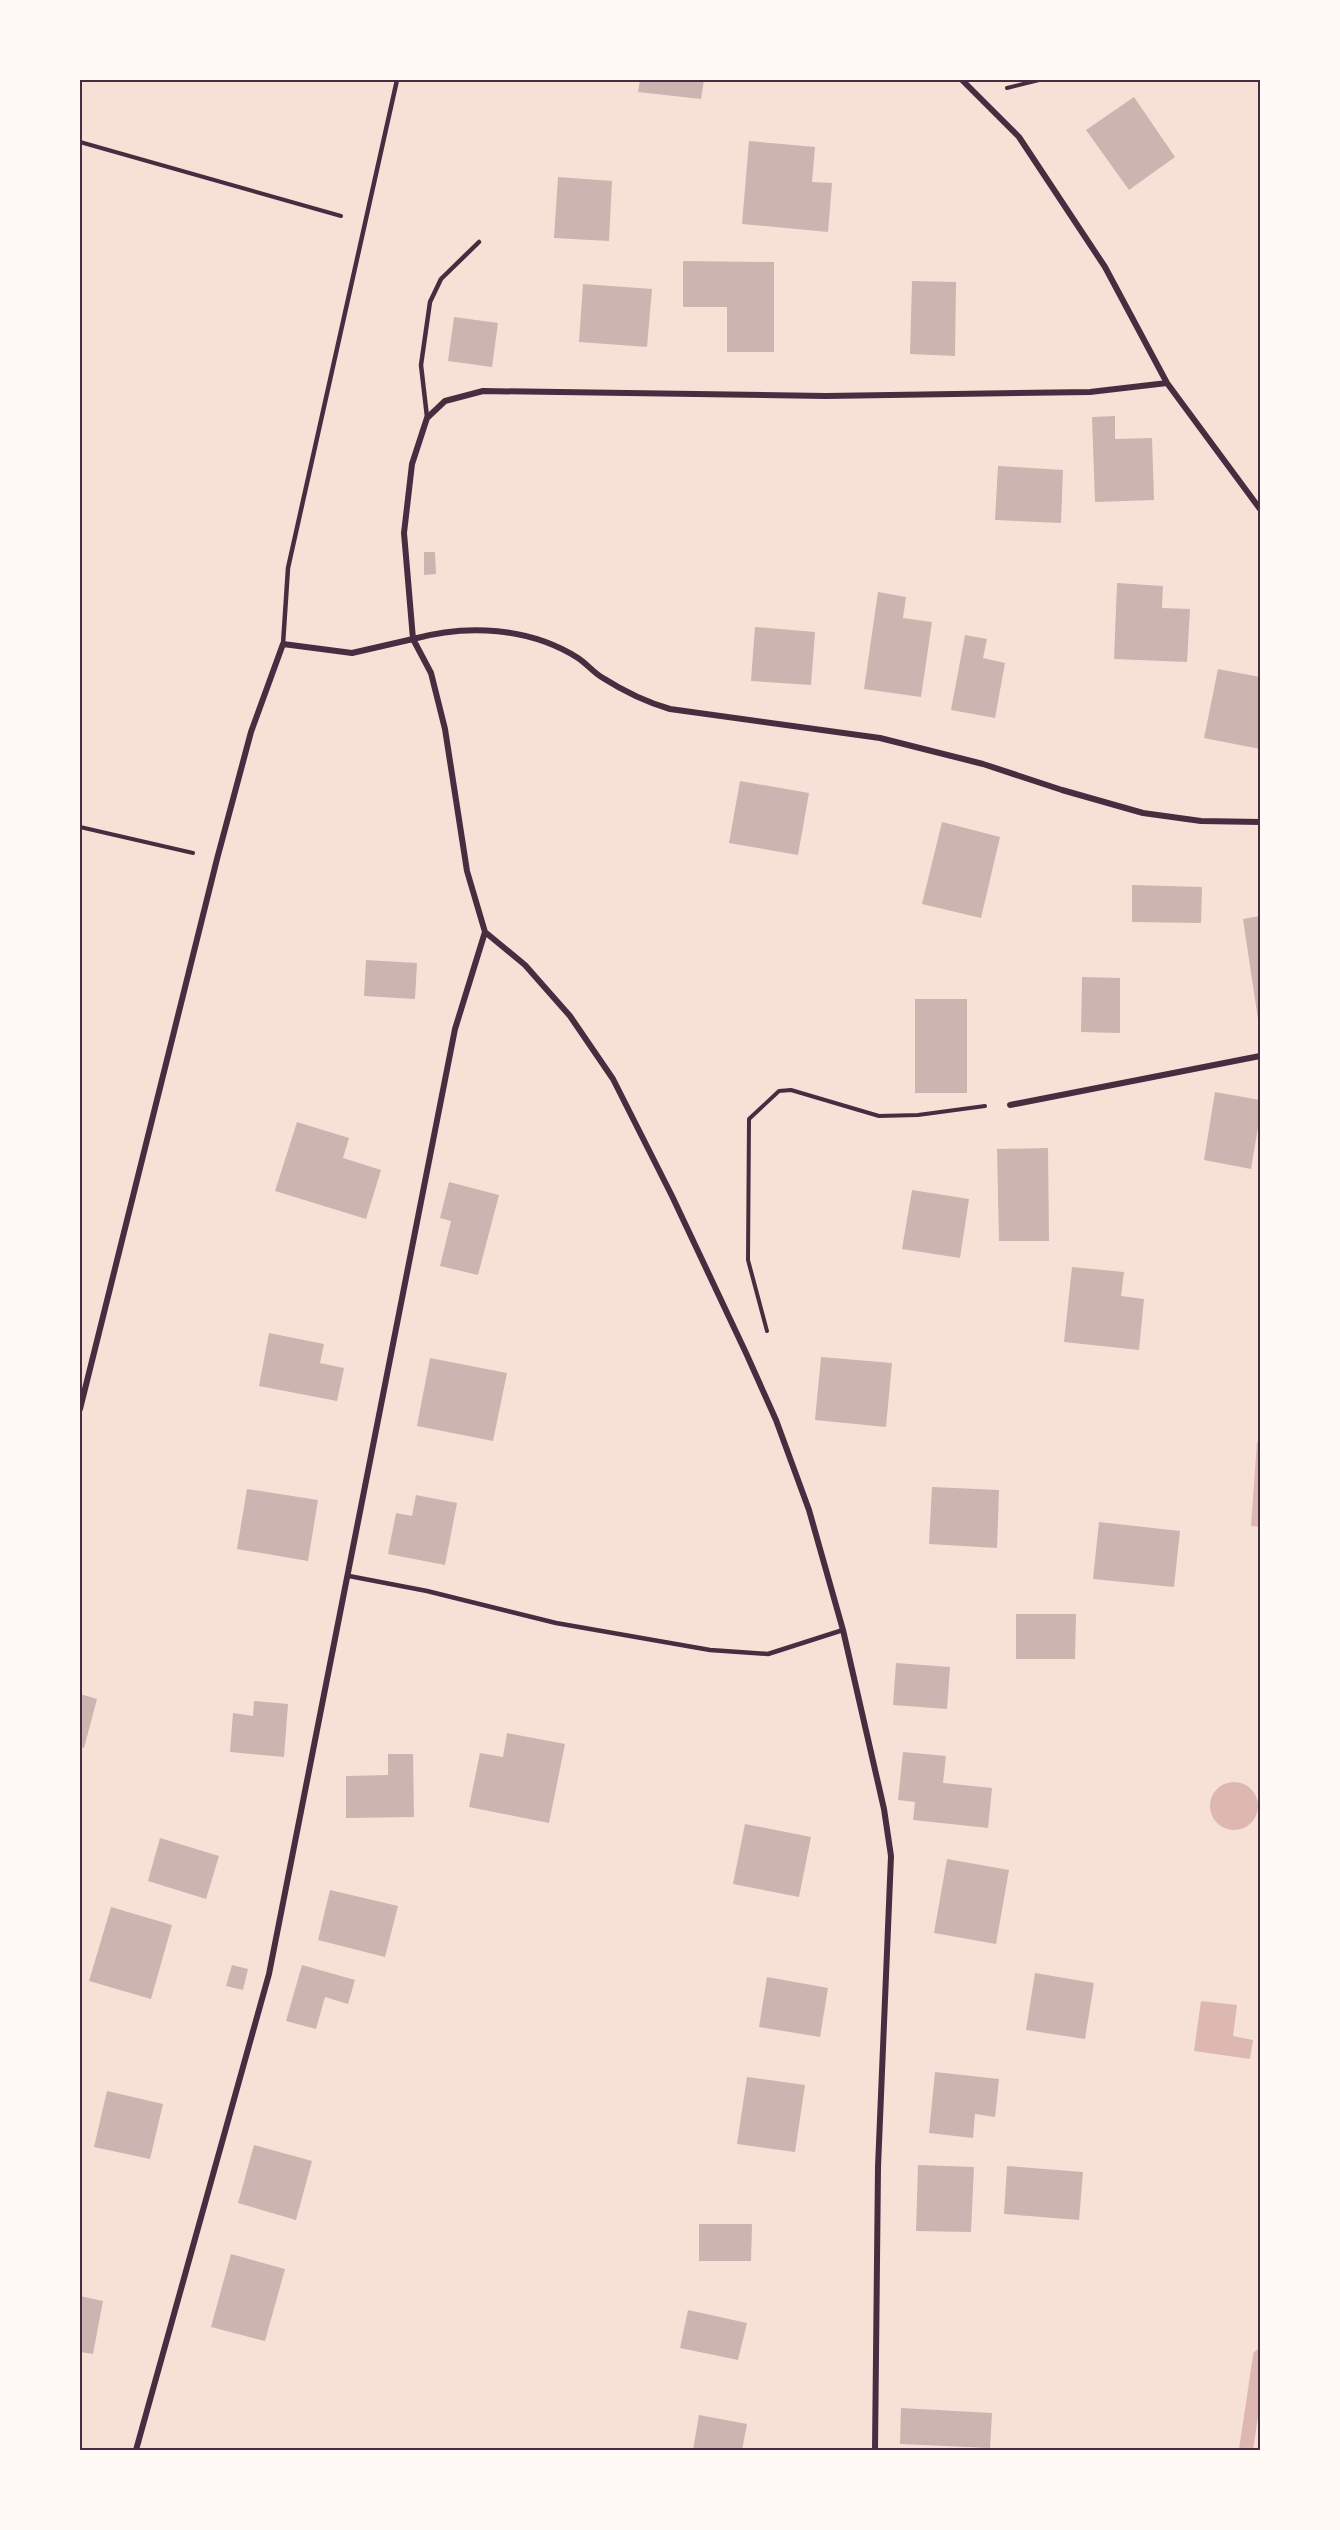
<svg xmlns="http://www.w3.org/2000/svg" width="1340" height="2530" font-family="Barlow,sans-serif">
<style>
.water{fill:#dcb8b0}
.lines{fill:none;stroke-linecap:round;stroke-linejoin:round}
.stream{stroke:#dcb8b0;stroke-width:14}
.building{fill:#ccb4b1}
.path{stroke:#4a2c40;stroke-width:4}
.service{stroke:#4a2c40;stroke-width:4.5}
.minor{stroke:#4a2c40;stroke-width:6}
.neatline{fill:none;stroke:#4a2c40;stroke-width:2}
</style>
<rect width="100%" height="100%" fill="#f7e1d7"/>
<!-- water -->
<path class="water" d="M1257,1442l3,1v84l-9,-1z
M1210 1806a24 24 0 1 1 48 0a24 24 0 1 1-48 0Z
M1201,2001l36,4 -4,31 20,4 -3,19 -56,-8z"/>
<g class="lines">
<!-- stream -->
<path class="stream" d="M1246,2450l14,-94"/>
</g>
<!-- building -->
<path class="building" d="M640,80h64l-3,19 -63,-7z
M1134,97l41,60 -46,33 -43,-60z
M749,141l66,6 -3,35 20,1 -4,49 -86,-8z
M558,177l54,4 -3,60 -55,-3z
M683,261l91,1v90h-47v-45h-44z
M912,281l44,1 -1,74 -45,-2z
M583,284l69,5 -5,58 -68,-5z
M454,317l44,6 -6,44 -44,-6z
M1115,416v23l37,-1 2,62 -59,2 -3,-85z
M998,466l65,4 -2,53 -66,-3z
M424,552h11l1,22 -12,1z
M1117,583l46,3 -1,22 28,1 -3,53 -73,-3z
M878,592l28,5 -3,21 29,4 -11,75 -57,-8z
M755,627l60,5 -4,53 -60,-4z
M965,635l22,4 -4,19 22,5 -10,55 -44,-8z
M1218,669l42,8v72l-56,-11z
M740,781l69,12 -11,62 -69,-12z
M942,822l58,15 -19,81 -59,-14z
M1132,885l70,2 -1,36 -69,-1z
M1260,916v103h-2l-15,-100z
M366,960l51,3 -2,36 -51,-3z
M1082,977l38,1v55l-39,-1z
M915,999h52v94h-52z
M1215,1092l45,8v16l-9,53 -47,-9z
M297,1122l52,16 -6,20 38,12 -15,49 -91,-28z
M1048,1148l1,93h-50l-2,-92z
M449,1182l50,13 -21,80 -38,-9 11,-45 -11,-3z
M912,1190l57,9 -9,59 -58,-9z
M1072,1267l52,5 -3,24 23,3 -5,51 -75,-8z
M269,1333l55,11 -4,19 24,5 -7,33 -78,-15z
M821,1357l71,6 -6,64 -71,-7z
M430,1358l77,15 -14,68 -76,-15z
M932,1487l67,3 -2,58 -68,-4z
M247,1489l71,11 -10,61 -71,-12z
M416,1495l41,8 -12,62 -57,-11 8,-41 16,3z
M1099,1522l81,9 -6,56 -81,-8z
M1016,1614h60l-1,45h-59z
M896,1663l54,4 -3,42 -54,-4z
M80,1694l17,5 -13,49 -4,-2z
M254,1701l34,3 -4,53 -54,-5 3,-39 20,3z
M507,1733l58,11 -16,79 -80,-16 11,-54 23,4z
M903,1752l43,4 -3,27 49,5 -4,40 -75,-8 2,-18 -17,-2z
M388,1754h25l1,63 -68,1v-42l42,-1z
M745,1824l66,13 -12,60 -66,-13z
M160,1838l59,18 -13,43 -58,-18z
M947,1859l62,11 -13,74 -62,-11z
M330,1890l68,16 -13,51 -67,-17z
M111,1907l61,18 -21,74 -62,-18z
M232,1965l16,4 -5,21 -17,-4z
M302,1965l53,15 -7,24 -23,-7 -9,32 -30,-8z
M1035,1973l59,10 -9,56 -59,-9z
M767,1977l61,11 -8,49 -61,-10z
M935,2072l64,7 -4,38 -20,-3 -2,24 -44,-5z
M747,2077l58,8 -10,67 -58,-8z
M107,2091l56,13 -13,55 -56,-12z
M254,2145l58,16 -16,59 -58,-17z
M918,2165l56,2 -3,65 -55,-1z
M1007,2166l76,6 -4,48 -75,-6z
M699,2224h53l-1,37h-52z
M231,2254l54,15 -20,72 -54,-14z
M80,2296l23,5 -10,53 -13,-2z
M688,2310l59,13 -9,37 -58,-12z
M901,2408l91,5 -2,35 -90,-4z
M699,2415l48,9 -5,26h-49z"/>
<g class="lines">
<!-- path -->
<path class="path" d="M1007,88l32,-8
M80,142l261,74
M80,827l113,26
M767,1331l-19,-71 1,-141 30,-28 12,-1 88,26 39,-1 67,-9"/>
<!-- service -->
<path class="service" d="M427,417l-6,-52 9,-63 11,-23 38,-37
M283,644l5,-76 109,-488
M349,1576l78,15 129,32 154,27 58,4 75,-24"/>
<!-- minor -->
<path class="minor" d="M962,80l57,57 86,130 62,116 93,126
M1167,383l-77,9 -264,4 -343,-5 -38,10 -18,17 -15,46 -8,69 9,106c54,-15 116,-12 165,19 9,6 16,15 25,20 22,14 43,24 67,31l210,29 103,26 79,26 81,23 58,8 59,1
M485,932l40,33 45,51 43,63 59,117 74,157 30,67 33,90 34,120 41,179 7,47 -13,311 -3,283
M1010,1105l250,-49
M80,1409l137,-550 34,-127 32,-88 69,9 61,-14 18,34 14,56 22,142 18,61 -30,97 -186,945 -133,476"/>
</g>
<!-- border -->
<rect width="1340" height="2530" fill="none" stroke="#fffaf5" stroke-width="162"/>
<rect x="81" y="81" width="1178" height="2368" class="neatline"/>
</svg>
